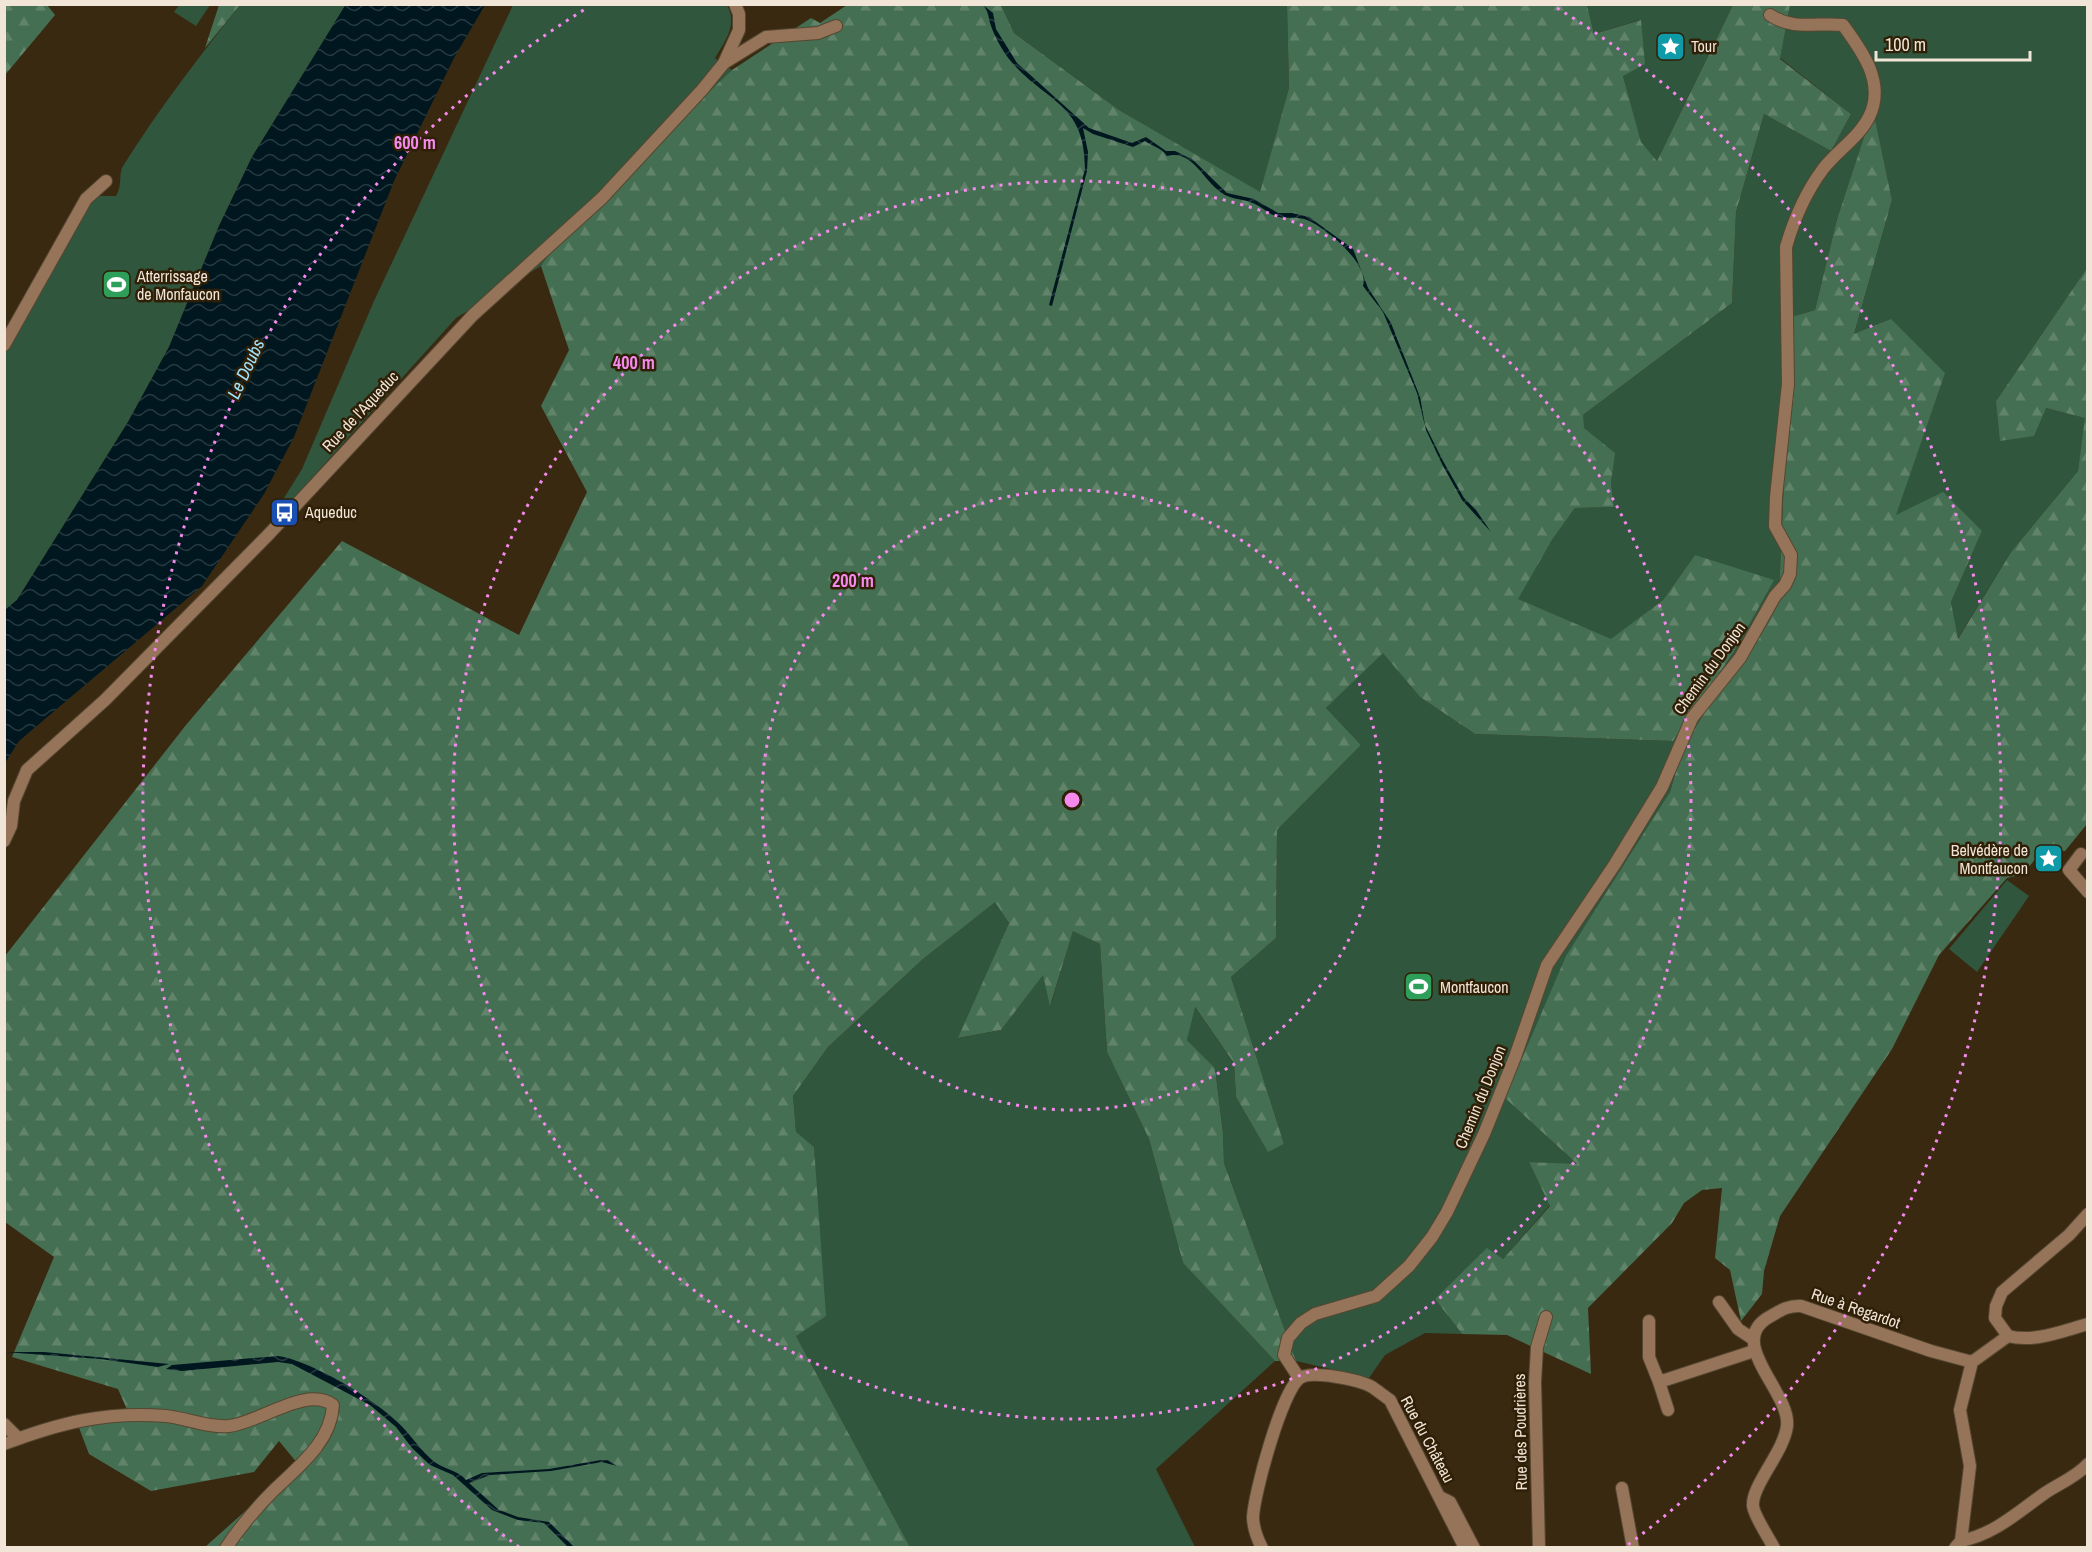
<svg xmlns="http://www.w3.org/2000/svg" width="2092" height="1552" font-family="'Archivo Narrow',sans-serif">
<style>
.grass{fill:#30563d}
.forest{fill:url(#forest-firs)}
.water{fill:url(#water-waves)}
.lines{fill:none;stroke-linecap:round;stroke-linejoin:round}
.minor-casing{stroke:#564731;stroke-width:14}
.tertiary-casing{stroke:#564731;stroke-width:14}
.minor{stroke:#95745a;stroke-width:12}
.tertiary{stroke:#95745a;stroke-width:12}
.ring{fill:none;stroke:#f689ee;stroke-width:3;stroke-dasharray:3 6}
.labels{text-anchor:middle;stroke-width:5;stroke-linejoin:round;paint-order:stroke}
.poi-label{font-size:16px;fill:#f0e5d7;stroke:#2f1f06;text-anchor:start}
.street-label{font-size:16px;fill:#f0e5d7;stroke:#2f1f06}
.water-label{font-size:18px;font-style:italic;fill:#a0e3fd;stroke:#2f1f06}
.centre{fill:#f689ee;stroke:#2f1f06;stroke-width:3}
.ring-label{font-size:18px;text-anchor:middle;font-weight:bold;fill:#f689ee;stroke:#2f1f06;stroke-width:5;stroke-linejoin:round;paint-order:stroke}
</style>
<defs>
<pattern id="forest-firs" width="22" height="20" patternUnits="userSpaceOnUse" patternTransform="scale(1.5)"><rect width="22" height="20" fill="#456f52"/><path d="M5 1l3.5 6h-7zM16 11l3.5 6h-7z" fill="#60836a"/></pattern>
<pattern id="water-waves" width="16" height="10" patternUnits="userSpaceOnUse" patternTransform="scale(1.5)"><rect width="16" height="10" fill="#001720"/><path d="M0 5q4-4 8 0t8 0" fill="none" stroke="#263940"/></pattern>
</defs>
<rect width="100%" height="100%" fill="#392911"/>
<!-- grass -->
<path class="grass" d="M179,5v-1l31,1 -14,21 -22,-14z
M240,5h106l-94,152 -33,69 -50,121 -41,75 -111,178 -12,10v-266l90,-148h21c7,-12 2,-22 7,-30 35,-56 76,-109 117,-161z
M513,5h214c11,20 -2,36 -12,53l17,12 -191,196 -85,52 -173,192 -4,-4 23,-37 72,-168z
M1001,5h286l2,83 -29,105 -141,-83 -105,-77z
M1587,5h146l-76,156 -16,-18 -18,-67 17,-56 -46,14z
M1790,5h297v263l-91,133 50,7 40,10 -8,53 -67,81 -54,88 -6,-38 31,-71 -86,-15 -42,-182 38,-134 -19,-89 -36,108 -22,91 -24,7 -12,278 -96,152 -13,45 -165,306 73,67 -49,-3 21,43 -47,54 -68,40 27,35 -37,-1 -40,22 -16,23 -73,-17 -72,-198 -1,-31 -8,-64 -28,-28 7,-34 40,57 2,34 32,54 16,-7 -53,-167 45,-39 1,-108 84,-85 -35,-37 57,-56 37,45 55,37 198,7 60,-88 -38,-98 -32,45 -52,40 -94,-41 35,-59 23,-32 39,-1 -3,-24 3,-30 -31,-25v-13l149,-112 4,-91 28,-98 67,37 20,-37 -71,-56z
M2007,880l22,16 -52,76 -28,-23z
M995,901l14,22 -50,115 42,-8 42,-56 8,30 22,-74 27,14 7,108 42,87 34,124 92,98 -119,108 39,78h-285l-114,-211 21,-126 -3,-63 -18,-14 -3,-37 35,-49 95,-88z"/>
<!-- forest -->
<path class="forest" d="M5,4l42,1 8,10 -50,60z
M219,5h21l-35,43z
M847,5h154l13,28 105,77 141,82 29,-104 -2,-83h300l7,29 47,-14 4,44 -22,12 18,66 16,19 76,-156h57l-10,54 71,55 -20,37 -67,-37 -28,98 -4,91 -149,112 1,13 31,25 -4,30 3,24 -39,1 -23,32 -34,59 93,40 52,-39 32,-45 79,25 -41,73 -60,88 -198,-7 -55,-37 -37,-44 -57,55 35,37 -84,85 -1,108 -45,39 53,167 -16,8 -32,-55 -2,-34 -39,-56 -8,33 28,28 8,65 1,30 72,198h-21l-92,-98 -34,-124 -42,-87 -7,-108 -27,-13 -23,75 -7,-31 -42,55 -43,8 51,-115 -14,-21 -72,57 -95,88 -35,49 3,36 18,15 12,169 -30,20 114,211h-705l93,-83 -19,-23 -25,31 -103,19 -62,-37 -11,-29 51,-11 -11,-25 -106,-32 42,-100 -49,-35v-266l181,-231 156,-184 177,94 68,-143 -46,-86 28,-56 -28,-84 29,-41 162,-155 79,-52 9,5z
M1873,110l19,90 -38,134 37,-15 54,54 -49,142 47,-23 39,39 -31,71 7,37 53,-87 67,-81 7,-53 -39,-10 -12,28 -34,5 -4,-40 91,-133v556l-22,27h-23l-19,23 -16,4 -68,77 -47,94 -112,167 -16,55 -2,23 -21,27 -11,-51 -15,-12 7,-70 -20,2 -18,13 -12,20 -84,85 3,66 -84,-39 -45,-1 -27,-35 52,-51 16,11 47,-53 -21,-44 48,2 -72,-66 61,-142 104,-164 13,-45 96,-152 12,-278 24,-7 22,-91z"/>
<!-- water -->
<path class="water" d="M346,4l139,1 -30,51 -61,125 -100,256 -30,57 -62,92 -183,155 -14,22v-153l12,-10 111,-178 41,-75 50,-121 33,-69z
M983,5l10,8 3,16 21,34 72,65 43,15 14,-6 20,14h9l17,8 35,34 27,6 24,14h14l17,4 44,32 15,39 23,35 29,74 5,28 18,36 21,37 12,12 15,22 -29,-32 -20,-36 -16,-34 -9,-37 -34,-81 -20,-26c7,-22 -38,-59 -56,-66 -10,-4 -19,-1 -28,-3 -10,-2 -15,-9 -24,-13 -9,-5 -21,-4 -30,-9 -21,-11 -31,-46 -58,-39 -6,-9 -14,-9 -22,-15l-12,6 -40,-13 -10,-6 5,24 -1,19 -35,135 -3,-1 36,-136c0,-68 -40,-66 -76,-110 -7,-9 -14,-22 -18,-33 -3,-9 -2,-14 -8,-21z
M4,1352h40l125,12 -11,3 -58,-8z
M278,1356c35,5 106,48 129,76 8,9 15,19 24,27 10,10 26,10 35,21l16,-7 67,-4 52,-9h7l9,6 -15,-4 -51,9 -61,4 -21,8 30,27 19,7 31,5 25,25h-6l-24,-24 -26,-3 -26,-10 -39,-35 -23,-10 -18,-17 -16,-21 -26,-22 -78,-41 -14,-2 -96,9 -16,-2 6,-4z"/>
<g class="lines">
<defs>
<path id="minor" d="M724,63l42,-26 52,-4 18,-7
M4,345l82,-146 20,-18
M2081,854l-12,16 19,22
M1719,1302l19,27 15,10
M1649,1321v36l10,25 95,-31
M1299,1378l-15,-23 4,-17 13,-15 14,-9 61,-18 33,-30 23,-29 15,-25 37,-78 31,-77 32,-92 68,-101 47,-77 30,-69 48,-60 35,-62 10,-11 5,-11 1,-19 -16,-29 1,-29 12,-113 -2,-137c8,-28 20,-55 37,-78 14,-18 36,-32 46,-52 17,-34 -7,-66 -26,-92 -27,-3 -49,6 -73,-10
M1659,1382l9,28
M4,1424l14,14
M4,1444c55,-21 102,-33 162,-28 20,2 43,12 63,10 30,-3 78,-41 104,-21 -2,37 -34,61 -59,85 -17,17 -34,37 -48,58
M1622,1488l11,60
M1440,1497l10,5 24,46
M1961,1541c34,-7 57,-29 84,-48 15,-10 31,-16 43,-29
M1539,1548l-4,-166 2,-35 9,-30
M1774,1548c-5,-10 -20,-32 -21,-42 -2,-20 31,-54 34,-80 4,-34 -64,-85 -16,-110 10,-6 18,-11 30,-10l130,45 41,11
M1955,1548l6,-7 9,-75 -10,-56 12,-48 36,-26"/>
<path id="tertiary" d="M4,841l7,-15 3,-25 13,-31 78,-70 165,-167 203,-218 129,-117 100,-108 22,-27 15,-33v-16l-4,-10
M2088,1214l-19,21 -67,57 -6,14 -1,12 13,18c26,7 54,-5 80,-12
M1262,1548c-5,-10 -9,-20 -9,-31 1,-23 29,-127 47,-139 12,-8 60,2 72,9 6,4 12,9 18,13l75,148"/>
</defs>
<!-- minor casing -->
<use href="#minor" class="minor-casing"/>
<!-- tertiary casing -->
<use href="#tertiary" class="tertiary-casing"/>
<!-- minor -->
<use href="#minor" class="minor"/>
<!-- tertiary -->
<use href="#tertiary" class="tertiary"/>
</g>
<!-- distance rings -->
<g class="ring">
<circle cx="1072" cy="800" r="310"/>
<circle cx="1072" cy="800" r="619"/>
<path d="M519 1547A929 929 0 0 1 587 8M1557 8A929 929 0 0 1 1625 1547"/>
</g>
<!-- icons -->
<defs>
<symbol id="sight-square" viewBox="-11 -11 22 22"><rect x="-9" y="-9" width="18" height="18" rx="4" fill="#0f9aa8" stroke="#2f1f06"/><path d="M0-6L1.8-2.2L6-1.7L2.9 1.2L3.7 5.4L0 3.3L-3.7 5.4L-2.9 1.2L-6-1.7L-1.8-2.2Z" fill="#fff"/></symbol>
<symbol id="stadium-square" viewBox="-11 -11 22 22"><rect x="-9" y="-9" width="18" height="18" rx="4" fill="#2e9e5b" stroke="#2f1f06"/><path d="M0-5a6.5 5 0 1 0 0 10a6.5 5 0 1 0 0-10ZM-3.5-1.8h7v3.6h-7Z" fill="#fff"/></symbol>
<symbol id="bus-square" viewBox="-11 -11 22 22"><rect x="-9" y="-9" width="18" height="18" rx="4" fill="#1a4fb4" stroke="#2f1f06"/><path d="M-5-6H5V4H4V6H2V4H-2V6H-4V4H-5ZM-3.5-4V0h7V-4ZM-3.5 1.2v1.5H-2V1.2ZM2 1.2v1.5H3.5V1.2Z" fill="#fff"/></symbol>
</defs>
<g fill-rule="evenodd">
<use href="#sight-square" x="1654" y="30" width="33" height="33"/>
<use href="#stadium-square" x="100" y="268" width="33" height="33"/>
<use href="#bus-square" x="268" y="496" width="33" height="33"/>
<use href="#sight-square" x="2032" y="842" width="33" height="33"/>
<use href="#stadium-square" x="1402" y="970" width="33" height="33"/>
</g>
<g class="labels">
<!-- poi labels -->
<g class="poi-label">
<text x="1691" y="52">Tour</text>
<text x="137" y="282">Atterrissage<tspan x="137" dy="18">de Monfaucon</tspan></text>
<text x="305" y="518">Aqueduc</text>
<text x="2028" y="856" text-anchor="end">Belvédère de<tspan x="2028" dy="18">Montfaucon</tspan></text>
<text x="1440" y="993">Montfaucon</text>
</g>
<!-- street labels -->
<g class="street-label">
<text transform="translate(360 411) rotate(-47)" y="6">Rue de l'Aqueduc</text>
<text transform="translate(1709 668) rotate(-54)" y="6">Chemin du Donjon</text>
<text transform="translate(1480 1097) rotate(-68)" y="6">Chemin du Donjon</text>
<text transform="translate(1856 1308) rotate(19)" y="6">Rue à Regardot</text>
<text transform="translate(1520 1432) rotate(-91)" y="6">Rue des Poudrières</text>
<text transform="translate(1428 1439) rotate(62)" y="6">Rue du Château</text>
</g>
<!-- water labels -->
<g class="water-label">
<text transform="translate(246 369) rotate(-65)" y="6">Le Doubs</text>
</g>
</g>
<circle cx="1072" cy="800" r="9" class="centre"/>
<g class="ring-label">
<text x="415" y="149">600 m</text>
<text x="634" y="369">400 m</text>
<text x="853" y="587">200 m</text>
</g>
<!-- border -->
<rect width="2092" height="1552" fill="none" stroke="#f0e5d7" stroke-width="12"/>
<!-- scale -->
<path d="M1876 51v9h154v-9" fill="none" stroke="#f0e5d7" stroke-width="3"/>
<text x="1885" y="51" font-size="18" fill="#f0e5d7" stroke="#2f1f06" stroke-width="4.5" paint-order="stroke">100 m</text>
</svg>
